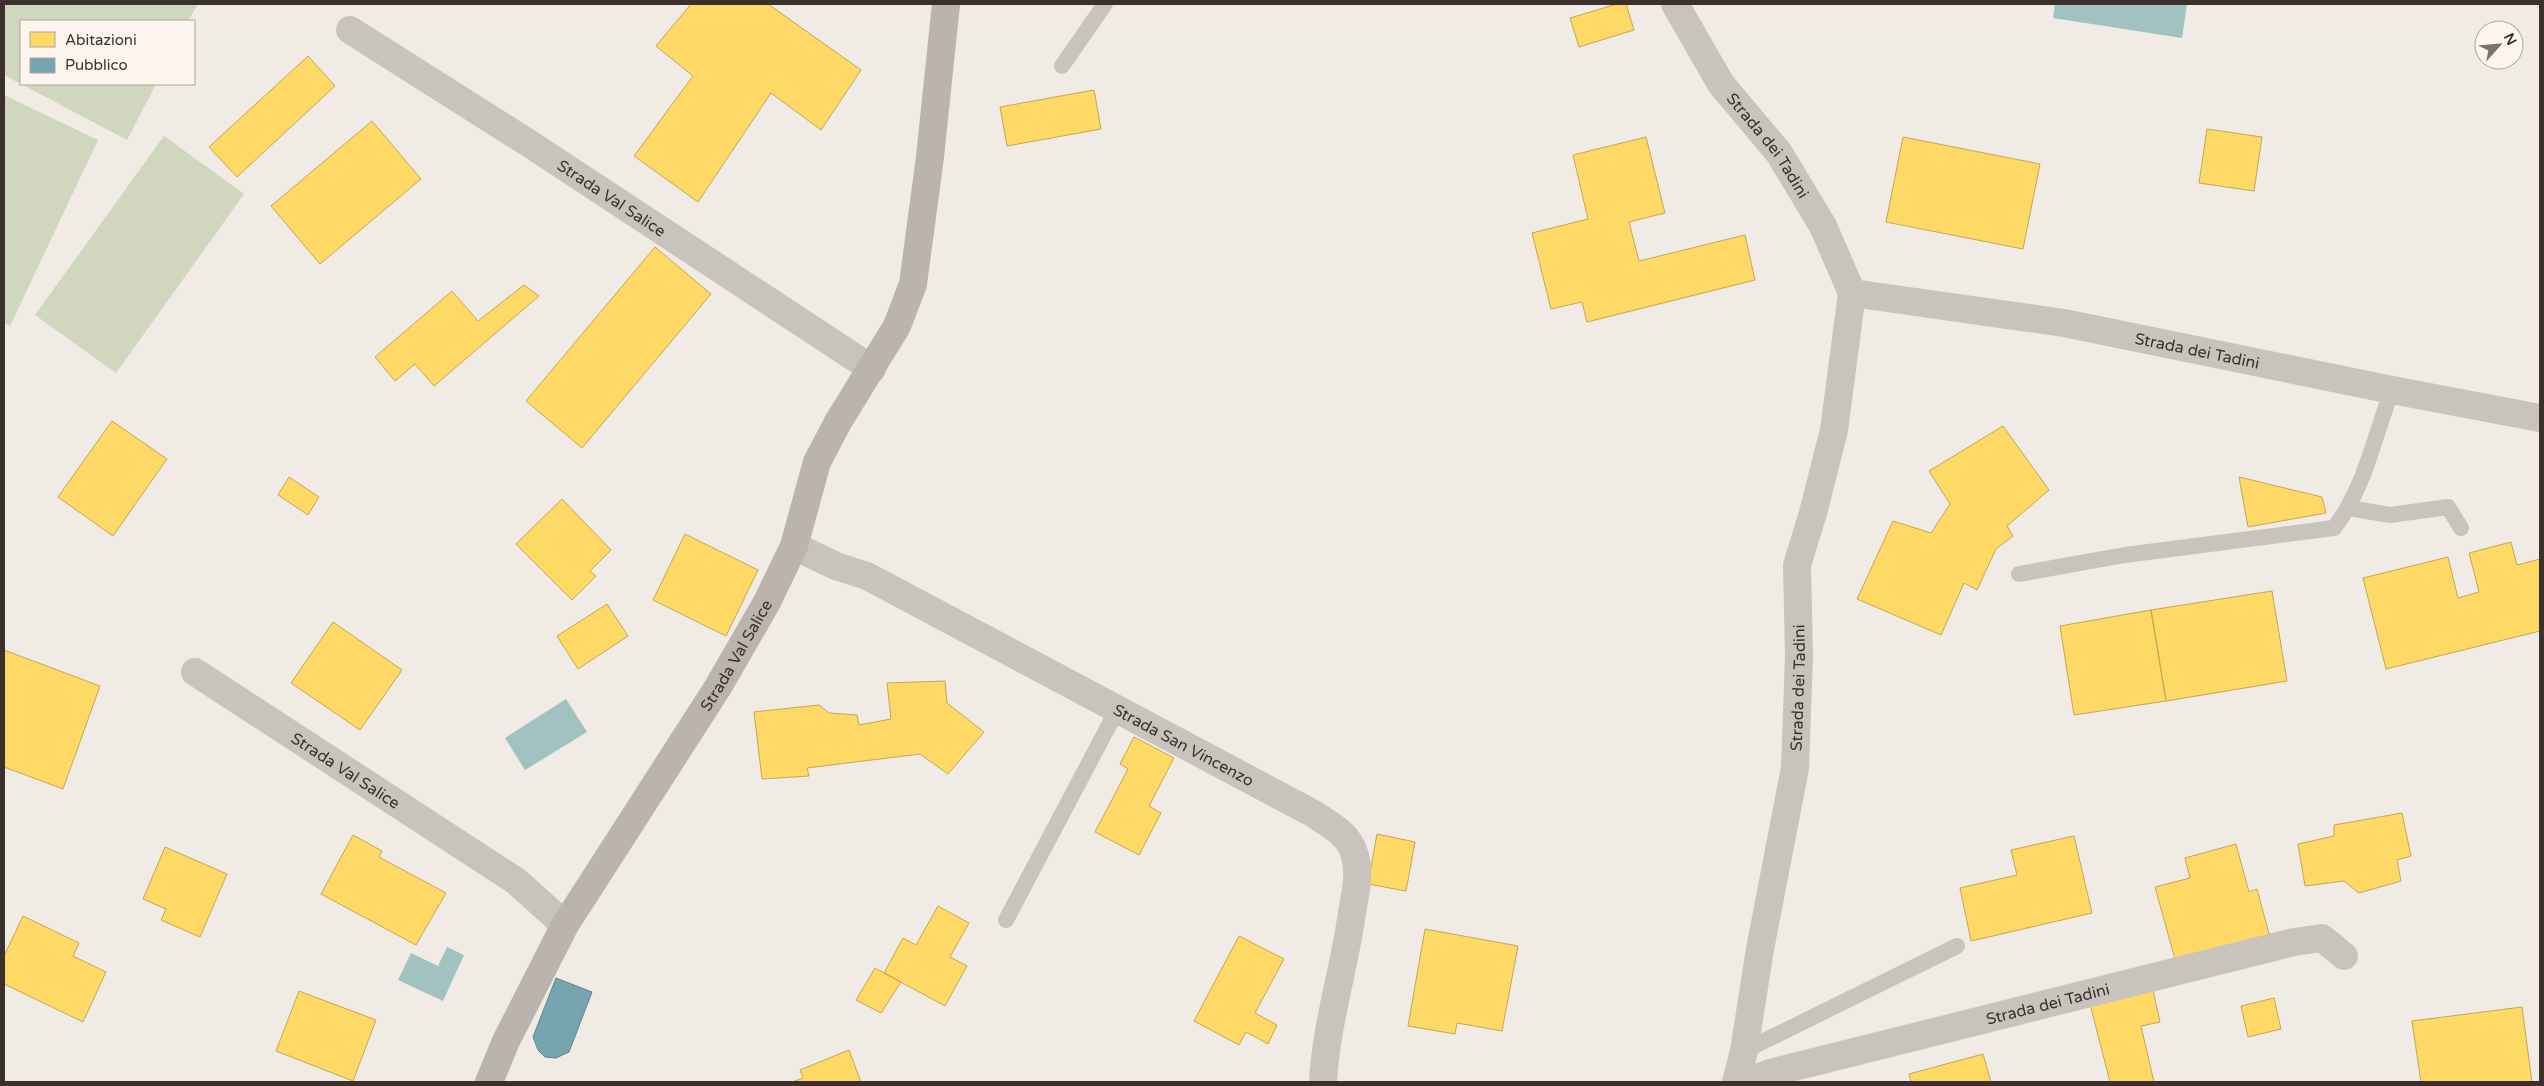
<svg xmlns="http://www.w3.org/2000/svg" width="2544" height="1086" font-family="'Varela Round',sans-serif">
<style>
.pitch{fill:#d1d6bf}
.water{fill:#a1c2c1}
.homes{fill:#ffd966;stroke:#c4a654}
.public{fill:#76a5af;stroke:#648287}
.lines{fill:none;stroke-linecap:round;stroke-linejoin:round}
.lane{stroke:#c9c3be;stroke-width:16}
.street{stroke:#c9c3be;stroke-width:28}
.secondary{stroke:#bab3ae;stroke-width:28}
.labels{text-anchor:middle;stroke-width:5;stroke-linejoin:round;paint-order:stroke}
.street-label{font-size:16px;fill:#3b302b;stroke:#fbf5ee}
</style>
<rect width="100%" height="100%" fill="#f0ebe5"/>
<!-- pitch -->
<path class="pitch" d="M4,4h194l-10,17h-167v63h135l-29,56 -123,-65z
M4,95l94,45 -88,186 -6,-3z
M164,136l80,58 -128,179 -81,-58z"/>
<!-- water -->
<path class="water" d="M2055,4h132l-5,34 -129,-20z
M566,699l21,33 -62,38 -20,-32z
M447,947l17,8 -21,46 -45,-21 13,-27 27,13z"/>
<!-- homes -->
<path class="homes" d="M691,4h77l93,66 -40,60 -50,-37 -73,109 -64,-46 59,-80 -37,-30z
M1617,4h9l8,26 -55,17 -9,-29z
M308,56l27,30 -98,91 -28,-30z
M1094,90l7,39 -94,17 -7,-39z
M372,121l49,58 -101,85 -49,-58z
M2207,129l55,8 -8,54 -55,-8z
M1646,137l19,76 -36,9 10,39 106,-26 10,45 -168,42 -5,-20 -31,7 -19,-76 56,-14 -15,-64z
M1903,137l137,27 -17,85 -137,-27z
M655,247l56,47 -129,154 -56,-47z
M524,285l15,11 -105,90 -19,-22 -20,17 -20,-24 77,-66 26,30z
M112,421l55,38 -54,77 -55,-39z
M2003,426l46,64 -42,36 6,10 -17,13 -19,41 -13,-7 -23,52 -84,-36 36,-78 38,12 19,-29 -21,-33z
M289,477l30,20 -11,18 -30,-20z
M2239,477l83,20 4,16 -78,14z
M562,499l49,51 -21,21 6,5 -24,24 -56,-56z
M685,534l73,36 -32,66 -73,-36z
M2511,542l6,23 23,-6v72l-154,38 -23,-91 85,-21 10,41 21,-6 -10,-39z
M2272,591l15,90 -121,20 -15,-91z
M607,604l21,32 -50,33 -21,-33z
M2151,610l15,91 -92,14 -14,-89z
M333,622l69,48 -42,60 -69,-47z
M4,650l96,36 -37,103 -59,-22z
M945,681l2,22 37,29 -36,42 -28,-20 -113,14 2,8 -47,3 -8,-67 65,-7 10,8 28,2 2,10 32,-6 -4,-36z
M1134,737l40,21 -25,48 12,7 -22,42 -44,-23 33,-63 -8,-5z
M2402,813l9,43 -14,4 4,21 -42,12 -15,-12 -39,5 -7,-42 36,-8v-11z
M1377,834l38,8 -9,49 -38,-7z
M353,835l29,16 -3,6 67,36 -30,52 -95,-51z
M2074,836l18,77 -121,28 -11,-53 57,-13 -6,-25z
M2236,844l13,48 8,-3 15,56 -94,25 -23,-83 35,-9 -5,-20z
M165,847l62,27 -27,63 -39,-17 5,-11 -23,-10z
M938,906l31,17 -19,34 17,9 -22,40 -61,-33 19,-35 13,7z
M23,916l56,27 -6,13 33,16 -23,50 -79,-38v-28z
M1425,929l93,17 -16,85 -45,-8 -2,11 -47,-8z
M1239,936l45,23 -29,54 22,12 -9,19 -22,-12 -7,13 -45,-24z
M875,968l26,14 -20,31 -25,-13z
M2153,990l7,32 -19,4 13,56h-44l-20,-78z
M299,991l77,29 -23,61 -77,-30z
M2274,998l7,31 -33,8 -7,-31z
M2522,1007l10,75h-111l-9,-61z
M849,1050l12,32h-69l11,-4 -3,-8z
M1983,1054l8,28h-80l-2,-8z"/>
<!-- public -->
<path class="public" d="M556,978l36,14 -23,60 -13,6 -11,-1 -7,-7 -5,-13z"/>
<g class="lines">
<!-- lane -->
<path class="lane" d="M1062,66l43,-62
M2349,508l41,7 58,-8 13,21
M2019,574l106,-19 209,-27c31,-40 40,-91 58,-138
M1006,920l111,-210
M1744,1051l213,-105"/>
<!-- street -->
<g class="street">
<path id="s1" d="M1675,4l46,80 58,69 44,73 29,67"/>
<path id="s2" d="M350,30l180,114 342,225"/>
<path id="s3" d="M794,546l42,20 31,10 447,238c16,11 34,19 40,39 7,19 1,41 -2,60 -8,57 -26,112 -29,169"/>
<path id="s4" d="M195,672l321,209 49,44"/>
<path id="s5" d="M1736,1082l8,-31 16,-102 35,-181 4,-112 -2,-91 16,-52 21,-83 18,-137 212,30 328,67 148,28"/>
<path id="s6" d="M1748,1082l22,-9 524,-131 28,-4 22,18"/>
</g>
<!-- secondary -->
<path class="secondary" id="s7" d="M489,1082l17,-41 59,-116 153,-238 49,-85 27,-56 23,-84 21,-40 59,-96 16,-42 17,-127 16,-153"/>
</g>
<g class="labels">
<!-- street labels -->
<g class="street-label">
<text dy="6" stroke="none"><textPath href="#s1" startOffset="170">Strada dei Tadini</textPath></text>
<text dy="6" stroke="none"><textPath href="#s2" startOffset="311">Strada Val Salice</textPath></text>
<text dy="6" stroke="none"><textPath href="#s5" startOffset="1151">Strada dei Tadini</textPath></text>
<text dy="6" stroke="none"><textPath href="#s7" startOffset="494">Strada Val Salice</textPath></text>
<text dy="6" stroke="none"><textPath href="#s5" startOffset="400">Strada dei Tadini</textPath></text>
<text dy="6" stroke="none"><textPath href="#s3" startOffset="438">Strada San Vincenzo</textPath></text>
<text dy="6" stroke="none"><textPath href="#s4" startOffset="180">Strada Val Salice</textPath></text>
<text dy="6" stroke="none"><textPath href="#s6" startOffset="310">Strada dei Tadini</textPath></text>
</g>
</g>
<!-- border -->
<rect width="2544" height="1086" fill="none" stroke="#3b302b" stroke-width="10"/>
<!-- legend -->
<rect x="20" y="20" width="175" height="65" fill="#fbf5ee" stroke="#aea6a0"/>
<rect x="30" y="32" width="25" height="15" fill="#ffd966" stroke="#aea6a0"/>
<text x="65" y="45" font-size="15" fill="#3b302b">Abitazioni</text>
<rect x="30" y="58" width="25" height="15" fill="#76a5af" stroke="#aea6a0"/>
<text x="65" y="70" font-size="15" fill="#3b302b">Pubblico</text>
<!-- north arrow -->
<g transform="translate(2499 45) rotate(63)"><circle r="24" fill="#fbf5ee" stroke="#aea6a0"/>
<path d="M0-4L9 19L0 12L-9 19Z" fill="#7a716c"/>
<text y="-8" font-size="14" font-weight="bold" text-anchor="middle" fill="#3b302b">N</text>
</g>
</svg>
